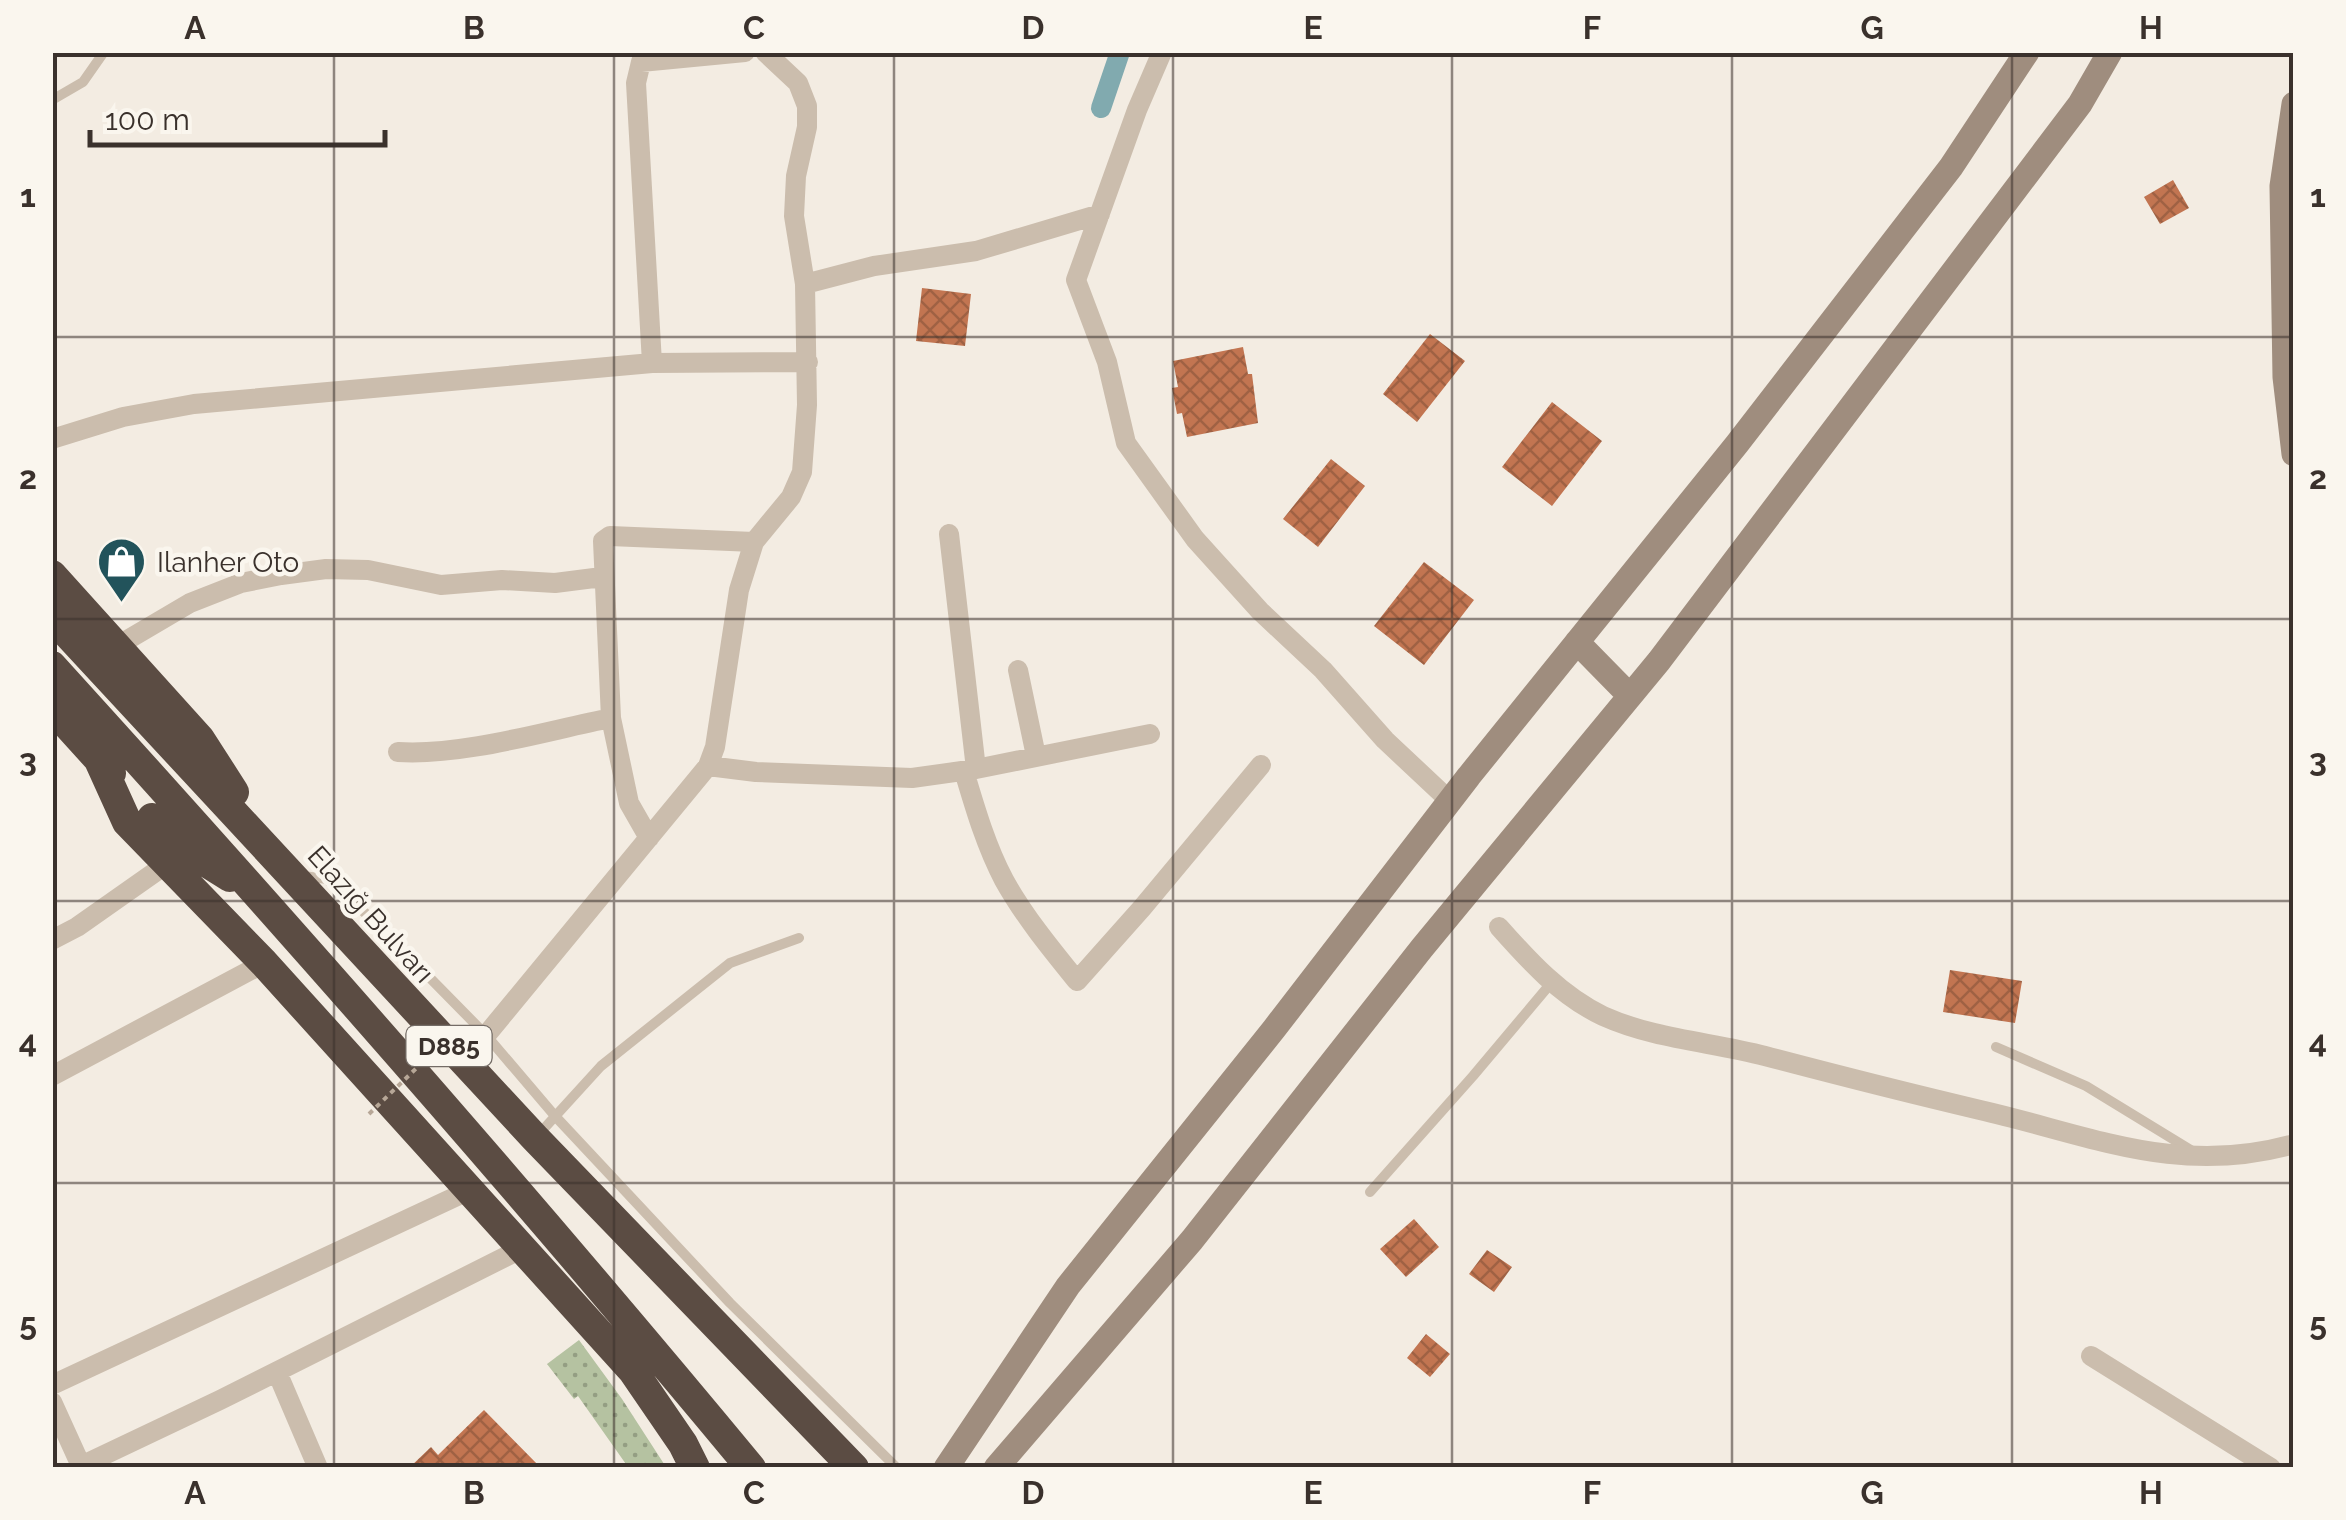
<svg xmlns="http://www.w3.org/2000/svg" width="2346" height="1520" font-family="Raleway,sans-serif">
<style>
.green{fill:url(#green-dots)}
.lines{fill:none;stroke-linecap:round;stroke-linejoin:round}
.canal{stroke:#81aaaf;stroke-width:20}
.building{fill:url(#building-cross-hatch)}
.lane{stroke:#cbbdad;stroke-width:10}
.street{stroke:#cbbdad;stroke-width:20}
.secondary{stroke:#9f8d7e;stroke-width:25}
.highway{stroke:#5b4c43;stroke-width:30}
.path-bridge{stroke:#b7a797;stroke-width:4;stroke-dasharray:5 5;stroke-linecap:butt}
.grid{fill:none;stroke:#3a312c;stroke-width:2.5;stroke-opacity:0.55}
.labels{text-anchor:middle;stroke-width:9;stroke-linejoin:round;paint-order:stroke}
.shield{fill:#faf6ee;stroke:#746c66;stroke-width:2.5}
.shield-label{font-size:25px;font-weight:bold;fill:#3a312c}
.poi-label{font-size:28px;fill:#3a312c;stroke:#faf6ee;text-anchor:start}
.street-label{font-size:28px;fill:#3a312c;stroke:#faf6ee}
.neatline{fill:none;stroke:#3a312c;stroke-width:4}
.grid-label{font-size:32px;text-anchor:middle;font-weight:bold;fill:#3a312c}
</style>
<defs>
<pattern id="green-dots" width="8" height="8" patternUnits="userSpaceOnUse" patternTransform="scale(2.5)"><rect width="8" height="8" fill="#b5c2a1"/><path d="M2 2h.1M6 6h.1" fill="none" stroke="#949e83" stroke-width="1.8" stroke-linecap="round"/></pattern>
<pattern id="building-cross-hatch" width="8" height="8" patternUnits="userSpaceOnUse" patternTransform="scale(2.5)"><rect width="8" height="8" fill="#c27551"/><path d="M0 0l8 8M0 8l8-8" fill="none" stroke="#9f6143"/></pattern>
</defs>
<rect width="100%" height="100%" fill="#f3ece2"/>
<!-- green -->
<path class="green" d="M579,1340l43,59 44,68h-38l-50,-71 -4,3 -27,-35z"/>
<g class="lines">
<!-- canal -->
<path class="canal" d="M1101,108l19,-56"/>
</g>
<!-- building -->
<path class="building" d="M2173,180l16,28 -29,16 -16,-27z
M922,288l49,6 -6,52 -49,-5z
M1430,334l35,27 -48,61 -34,-28z
M1243,347l5,27h4l6,49 -71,14 -5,-24 -5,1 -5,-26 6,-1 -5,-26z
M1552,402l50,39 -50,65 -50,-39z
M1331,459l34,27 -47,61 -35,-28z
M1424,562l50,38 -50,65 -50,-39z
M1950,970l72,11 -7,42 -72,-11z
M1414,1219l25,28 -33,30 -26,-28z
M1487,1250l25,17 -18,25 -25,-18z
M1426,1334l24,20 -20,23 -23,-19z
M484,1410l57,58h-132l22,-21 7,8z"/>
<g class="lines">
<!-- lane -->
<path class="lane" d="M52,100l31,-18 21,-30
M303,876l24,3 47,42 112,114 69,81 175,187 167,165
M1996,1047l90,39 108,66
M539,1134l62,-68 129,-103 69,-25
M1370,1192l103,-116 79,-94"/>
<!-- street -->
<path class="street" d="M1162,52l-25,58 -61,170 31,82 19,81 69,96 65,72 63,59 62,70 65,61
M805,284l69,-18 102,-15 124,-37
M652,363l-16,-280 5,-21 104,-10
M52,439l71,-22 71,-13 458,-41 156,-1
M949,534l27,235
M117,646l73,-43 51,-20 40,-8 45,-6 42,1 73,15 61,-5 53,3 47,-6
M1018,670l18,86
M398,752c66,4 147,-21 213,-34
M708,766l48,6 156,6 64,-9 174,-35
M964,771c11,37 22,75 40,109 20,36 47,69 73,101l65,-73 119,-143
M649,838l-20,-35 -18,-85 -8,-177 7,-5 144,6
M1499,927c30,34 62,69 104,89 51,23 108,26 162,40 72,19 143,37 215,54 110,25 198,67 314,34
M52,940l25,-13 91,-64
M464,1062l244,-296 7,-19 24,-157 15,-48 37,-45 11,-25 5,-67 -2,-121 -11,-68 2,-40 11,-49v-21l-9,-23 -33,-31
M52,1076l212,-113
M2091,1356l180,112
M277,1372l41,96
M52,1385l418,-195
M52,1402l30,66
M81,1466l139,-66 301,-151"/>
<!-- secondary -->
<path class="secondary" d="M2294,104l-12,82 3,191 9,77
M1577,642l53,54
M946,1468l122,-182 206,-257 195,-253 268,-332 214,-277 76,-115
M996,1468l196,-228 230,-292 237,-287 421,-557 30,-52"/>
<!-- highway -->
<path class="highway" d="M52,575l148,164 34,53
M52,617l483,521 319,330
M52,666c239,263 473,529 699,802
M52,708l59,65
M98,758l29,64 137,141 369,408 50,73 12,24
M152,818l22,24 56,35"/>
<!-- path-bridge -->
<path class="path-bridge" d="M369,1114l89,-86"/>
</g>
<!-- grid -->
<path class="grid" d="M334,52v1416M614,52v1416M894,52v1416M1173,52v1416M1452,52v1416M1732,52v1416M2012,52v1416M52,337h2242M52,619h2242M52,901h2242M52,1183h2242"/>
<!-- icons -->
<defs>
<symbol id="shop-pin" viewBox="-11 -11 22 30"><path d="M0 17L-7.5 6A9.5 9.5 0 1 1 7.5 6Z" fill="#22535b" stroke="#faf6ee"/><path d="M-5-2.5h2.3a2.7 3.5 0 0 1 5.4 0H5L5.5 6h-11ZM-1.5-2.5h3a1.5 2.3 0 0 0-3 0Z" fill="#fff"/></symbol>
</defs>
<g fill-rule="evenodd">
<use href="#shop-pin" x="94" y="534" width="55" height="75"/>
</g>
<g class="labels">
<!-- shield labels -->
<rect class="shield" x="406.5" y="1026" width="85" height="40" rx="8"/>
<g class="shield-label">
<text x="449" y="1055">D885</text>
</g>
<!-- poi labels -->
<g class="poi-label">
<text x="157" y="572">Ilanher Oto</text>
</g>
<!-- street labels -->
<g class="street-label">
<text transform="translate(371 914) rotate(48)" y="10">Elazığ Bulvarı</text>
</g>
</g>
<!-- border -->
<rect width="2346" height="1520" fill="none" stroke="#faf6ee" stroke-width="110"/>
<!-- scale -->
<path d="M90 130v15h295v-15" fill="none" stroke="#3a312c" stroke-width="5"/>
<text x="105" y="130" font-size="30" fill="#3a312c" stroke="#faf6ee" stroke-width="8" paint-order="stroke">100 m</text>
<rect x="55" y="55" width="2236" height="1410" class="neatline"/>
<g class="grid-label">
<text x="195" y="39">A</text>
<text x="474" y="39">B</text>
<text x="754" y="39">C</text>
<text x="1033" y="39">D</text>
<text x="1313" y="39">E</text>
<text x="1592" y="39">F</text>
<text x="1872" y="39">G</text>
<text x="2151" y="39">H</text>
<text x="28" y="207">1</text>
<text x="2318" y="207">1</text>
<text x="28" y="489">2</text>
<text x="2318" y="489">2</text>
<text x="28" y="771">3</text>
<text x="2318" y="771">3</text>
<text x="28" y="1053">4</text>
<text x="2318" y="1053">4</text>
<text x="28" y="1335">5</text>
<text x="2318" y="1335">5</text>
<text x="195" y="1504">A</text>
<text x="474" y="1504">B</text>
<text x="754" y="1504">C</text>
<text x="1033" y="1504">D</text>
<text x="1313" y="1504">E</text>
<text x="1592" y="1504">F</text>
<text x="1872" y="1504">G</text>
<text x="2151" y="1504">H</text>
</g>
</svg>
